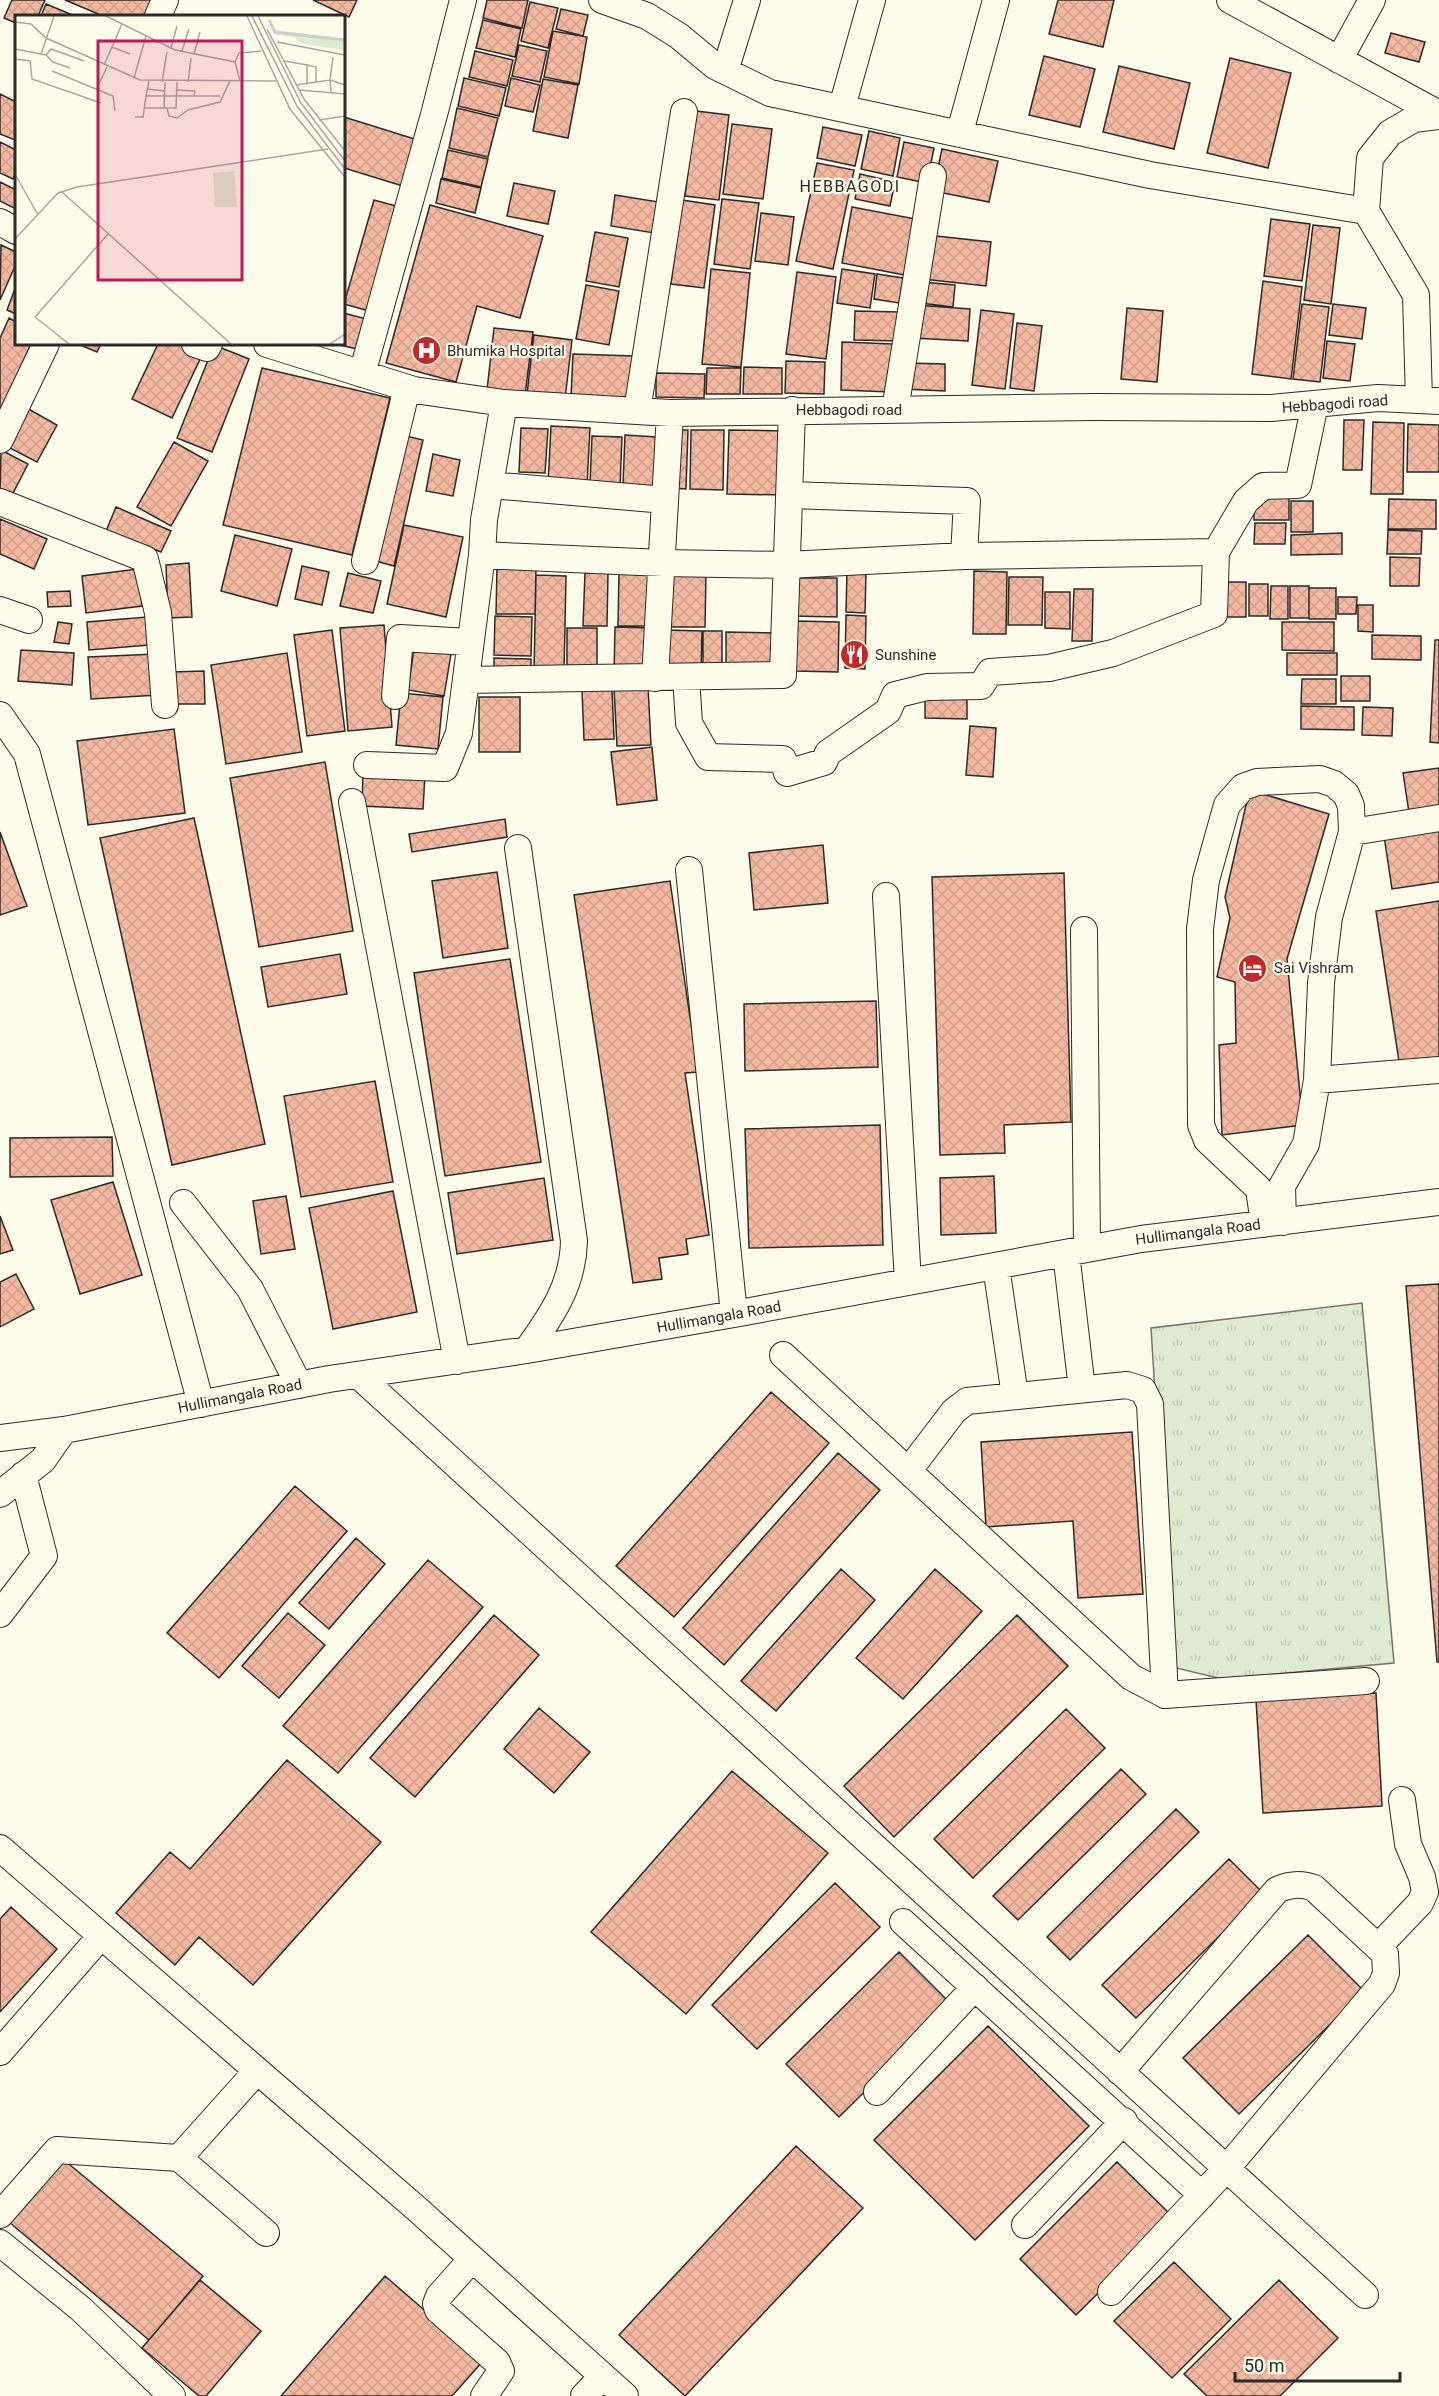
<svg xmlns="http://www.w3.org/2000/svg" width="1439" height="2396" font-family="Roboto,sans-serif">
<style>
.grass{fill:url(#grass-tufts);stroke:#74746e;stroke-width:1.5}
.building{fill:url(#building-cross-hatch);stroke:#2b2b2b;stroke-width:1.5}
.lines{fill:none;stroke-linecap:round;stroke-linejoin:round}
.minor-casing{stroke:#2b2b2b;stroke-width:28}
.minor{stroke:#fdfbea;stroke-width:26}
.labels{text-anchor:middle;stroke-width:4.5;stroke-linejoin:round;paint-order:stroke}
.poi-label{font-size:15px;fill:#2b2b2b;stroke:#fdfbea;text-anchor:start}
.street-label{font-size:15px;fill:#2b2b2b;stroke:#fdfbea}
.neighbourhood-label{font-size:16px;letter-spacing:1.5px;fill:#2b2b2b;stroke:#fdfbea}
.inset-river{fill:none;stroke:#c7d0d0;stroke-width:3}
.inset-road{fill:none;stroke:#a9a89e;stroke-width:1.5}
.view{fill:#c2185b;fill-opacity:0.15;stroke:#c2185b;stroke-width:3}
.inset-edge{fill:none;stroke:#2b2b2b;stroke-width:3}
</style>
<defs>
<pattern id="grass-tufts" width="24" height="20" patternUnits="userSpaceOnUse" patternTransform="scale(1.5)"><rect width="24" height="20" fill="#deebd1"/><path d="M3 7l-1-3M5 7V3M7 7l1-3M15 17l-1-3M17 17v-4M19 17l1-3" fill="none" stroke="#bfcab4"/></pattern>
<pattern id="building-cross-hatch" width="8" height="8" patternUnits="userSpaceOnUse" patternTransform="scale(1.5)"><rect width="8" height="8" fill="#f2b8a0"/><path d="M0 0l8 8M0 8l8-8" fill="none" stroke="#d09e8a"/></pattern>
</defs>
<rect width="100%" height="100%" fill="#fdfbea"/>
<!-- grass -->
<path class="grass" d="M1362,1303l32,360 -172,16 -50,-12 -21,-339z"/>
<!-- building -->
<path class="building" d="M12,0h33l-7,16h-22v7l-12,-5z
M65,0h88l-8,16h-42z
M313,0h44l-8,17z
M487,0h41l-6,28 -39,-10z
M1058,0h56l-11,47 -54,-13z
M530,2l28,6 -10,40 -27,-7z
M46,4l29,12h-34z
M561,9l27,6 -5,21 -27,-7z
M483,20l38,9 -6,28 -39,-9z
M553,31l34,6 -8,47 -35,-7z
M1391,33l34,9 -6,20 -34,-9z
M519,45l28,6 -7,31 -28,-6z
M475,51l38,9 -6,26 -38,-9z
M1044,56l51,13 -15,58 -51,-12z
M1230,58l61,15 -23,95 -61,-15z
M1119,66l71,17 -16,66 -71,-17z
M464,78l42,10 -7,28 -41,-10z
M511,78l29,7 -7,27 -28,-6z
M543,79l35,6 -10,53 -35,-7z
M0,94l16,8 -1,38 -15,-6z
M457,108l41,10 -10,39 -39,-9z
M696,111l33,4 -10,85 -34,-4z
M344,117l77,24 -15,46 -62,-19z
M732,124l40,5 -9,70 -40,-5z
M823,127l39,8 -7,31 -38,-8z
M869,131l31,7 -7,38 -32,-7z
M0,142l16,8v22l-3,7 -13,-6z
M904,142l30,6 -7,35 -30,-6z
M942,149l56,12 -9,41 -56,-11z
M448,150l40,9 -7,28 -39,-9z
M817,163l37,7 -21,99 -37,-8z
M860,174l35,8 -5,24 -35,-7z
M441,179l40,9 -6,25 -39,-10z
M0,182l16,8v19l-16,-8z
M514,183l41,8 -7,33 -41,-8z
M615,195l44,7 -5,31 -43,-7z
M722,199l37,4 -9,66 -36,-5z
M374,200l33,9 -31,104 -32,-9z
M682,200l33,5 -11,83 -33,-4z
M430,205l113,31 -23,82 -43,-12 -21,76 -70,-19z
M852,207l69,13 -11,56 -68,-13z
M761,213l33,4 -6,48 -33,-4z
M1271,219l39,5 -8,57 -38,-5z
M1313,225l27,3 -9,76 -27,-4z
M595,232l33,6 -9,49 -33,-6z
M927,235l64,7 -5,44 -63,-7z
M1,245l15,7v12l-16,36z
M711,269l39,4 -9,94 -39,-3z
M842,269l33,5 -5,34 -33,-5z
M797,272l39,5 -10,82 -40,-5z
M877,274l26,4 -4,25 -25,-4z
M1263,281l39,6 -11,92 -39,-5z
M922,282l33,3 -2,22 -33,-4z
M586,285l33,6 -10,54 -33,-6z
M16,286v28l-9,-4z
M1302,304l27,3 -9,75 -27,-3z
M1333,304l33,4 -4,31 -33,-4z
M916,305l54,4 -2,32 -55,-3z
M1127,308l36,3 -6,71 -36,-3z
M981,310l33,4 -9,75 -33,-4z
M855,311l45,1v29l-46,-1z
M344,313l22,6 -9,30 -21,-5h8z
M9,318l7,4v22h15l-31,68v-74z
M1017,323l25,3 -8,65 -24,-3z
M494,328l39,4 -8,63 -38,-5z
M534,335l38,5 -7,59 -38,-5z
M1327,341l28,3 -5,37 -27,-3z
M842,342l51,2 -2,48 -50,-2z
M78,344h23l-4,8z
M158,344h26l19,9 -31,65 -40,-19z
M214,345l35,14 -37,93 -35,-14z
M573,354l61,2 -1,42 -62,-2z
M786,361l39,1 -1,32 -39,-1z
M905,363l40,1v27l-41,-2z
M744,367l38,1v26h-39z
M262,368l128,30 -38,157 -129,-30z
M707,368h34l-1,26h-34z
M656,373l49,1 -1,24 -48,-1z
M25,407l32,18 -20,37 -33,-17z
M1344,420h20l-2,50h-19z
M1373,422l31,1 -1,71h-32z
M1408,424l31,1v47h-32z
M551,426l39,2 -3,58 -39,-2z
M521,428l27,1 -3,44 -26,-1z
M672,430h16l-2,59 -15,-1z
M691,430h33l-1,60 -33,-1z
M729,430l57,1 -2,64 -57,-1z
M398,434l25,6 -29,126 -26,-7z
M625,435l31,2 -2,49 -31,-2z
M592,436l30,1 -2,49 -30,-2z
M174,442l34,19 -37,65 -34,-19z
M1,450l27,14 -18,35 -10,-5z
M433,454l27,6 -7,36 -27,-5z
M1254,496l35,1v23h-35z
M1389,499l47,1v29h-48z
M1291,501h22v31h-22z
M116,507l55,24 -10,21 -55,-21z
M0,519l47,20 -13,30 -34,-15z
M1255,523h31l-1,21h-31z
M404,525l59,12 -17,80 -59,-13z
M1388,530l34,1 -1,23h-34z
M1342,533v21l-51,1v-20z
M235,535l57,14 -15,57 -56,-15z
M1390,557l30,1 -1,28h-29z
M189,563l3,54 -24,1 -2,-53z
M302,566l27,6 -7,33 -27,-6z
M497,566l39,1 -1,47h-39z
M138,569l4,37 -56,7 -4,-37z
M847,571l19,1 -1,41 -19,-1z
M974,571l33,1 -1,62h-33z
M619,572l40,1 -1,53h-40z
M348,573l33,8 -8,32 -33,-7z
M585,573h23l-1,53h-24z
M666,573l40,1 -1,53h-40z
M536,575l30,1 -2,96 -30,-1z
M1009,577h34l-1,48h-34z
M794,578h43v39l-44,-1z
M1219,582h27v35h-27z
M1249,584h19v32h-19z
M1271,586h17v33h-18z
M1290,586h19v32h-19z
M1309,588h27v31h-27z
M1074,589h19l-1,52h-20z
M70,591l1,15 -23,1 -1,-15z
M1045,592h25v37l-25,-1z
M1338,597h19l-1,17h-18z
M1358,605h15v27l-15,-1z
M846,615l20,1 -1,53 -20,-1z
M495,616l37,1 -1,39 -37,-1z
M147,617l2,28 -60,5 -2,-28z
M796,621l43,1 -1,50 -43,-1z
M58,622l14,2 -3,20 -15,-2z
M1282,622h52v29l-52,-1z
M384,625l8,102 -44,4 -8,-103z
M615,627l37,1 -1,46h-37z
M567,628h30v43h-30z
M332,630l13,101 -38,5 -13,-101z
M666,630l36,1 -1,42 -36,-1z
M703,631h19v41h-19z
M726,632l56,1v40l-56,-1z
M1372,635l49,1v24l-49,-1z
M1435,640h4v103l-9,-1z
M414,649l37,5 -7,42 -36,-6z
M21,650l53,3 -2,32 -54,-4z
M287,653l15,99 -76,12 -15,-99z
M1287,653h50v22h-50z
M156,654l2,41 -67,4 -3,-42z
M494,658l37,1v15h-37z
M204,671l1,33h-35v-32z
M1341,676h29v25h-29z
M1302,679h34v25h-35z
M648,686l3,59 -34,1 -3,-58z
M612,689l2,50 -30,1 -2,-50z
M401,693l42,4 -5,52 -42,-4z
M925,693l42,1v25l-42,-1z
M479,697h41v55h-41z
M1301,706l53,1v23l-53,-1z
M1363,707l30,1 -1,28 -30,-1z
M970,726l26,2 -3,49 -27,-2z
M174,729l11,84 -97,12 -11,-84z
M652,747l5,53 -40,5 -6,-53z
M325,762l28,169 -94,16 -29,-169z
M1439,768v46l-29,5 -7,-46z
M363,772l62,3 -2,34 -61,-3z
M1253,791l76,23 -42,145 16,166 -81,10 -3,-90 17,-2 -1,-61 -18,-5 13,-59 -5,-21 21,-92z
M194,818l71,326 -93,21 -72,-327z
M505,819l2,18 -95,15 -3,-18z
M1439,828v54l-47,7 -8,-53z
M0,832l27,74 -27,9z
M823,845l5,58 -74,7 -5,-57z
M497,872l11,76 -65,10 -11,-77z
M1064,873l7,249 -67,3 1,28 -65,2 -8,-278z
M670,881l28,191 -13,1 24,162 -23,4 2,15 -29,4 3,21 -29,4 -59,-388z
M1439,901v161l-39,6 -24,-157z
M340,954l7,40 -79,13 -7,-40z
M510,959l31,203 -96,14 -31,-203z
M876,1001l2,66 -133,4 -1,-67z
M375,1081l18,101 -92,15 -17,-101z
M880,1125l3,120 -134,3 -4,-119z
M112,1137l1,39 -103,1v-39z
M994,1176l2,57 -55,2 -1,-57z
M544,1178l9,62 -96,14 -9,-61z
M113,1182l29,93 -62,19 -29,-94z
M393,1191l24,121 -84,17 -24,-121z
M286,1196l9,53 -34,5 -8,-53z
M0,1216l13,34 -13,4z
M16,1274l18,35 -34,18v-45z
M1439,1284v378h-2l-31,-376z
M771,1392l58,51 -155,174 -58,-51z
M1132,1432l11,162 -65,4 -5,-77 -87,6 -5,-85z
M838,1453l42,37 -156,175 -41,-37z
M295,1486l52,45 -128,147 -52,-45z
M356,1538l29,26 -56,65 -30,-26z
M428,1560l55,47 -145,166 -55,-47z
M841,1569l34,31 -99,111 -35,-30z
M935,1569l47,42 -79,88 -47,-41z
M288,1613l37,32 -46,53 -37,-32z
M494,1615l45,40 -124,142 -45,-39z
M1017,1615l51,51 -174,171 -50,-51z
M1376,1693l6,113 -119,7 -7,-113z
M539,1708l51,44 -36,41 -50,-44z
M1066,1709l39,39 -132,130 -39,-39z
M287,1760l94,82 -128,143 -54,-48 -24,28 -59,-52 54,-61 20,17z
M1121,1769l25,25 -128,126 -25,-24z
M732,1771l96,82 -142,161 -95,-82z
M1176,1809l23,23 -129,128 -23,-23z
M1229,1859l34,34 -127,125 -34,-33z
M835,1883l45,44 -123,122 -45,-44z
M11,1907l46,42 -57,63v-93z
M1308,1935l56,56 -125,123 -56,-56z
M899,1952l53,53 -113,112 -53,-53z
M988,2026l101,100 -114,114 -101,-100z
M796,2146l67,62 -178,188 -66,-61z
M63,2159l140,117 -54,64 -140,-118z
M1117,2162l57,56 -98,97 -56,-56z
M1174,2262l57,57 -59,59 -58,-57z
M385,2276l98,85 -31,35h-171z
M200,2280l61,51 -55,65h-7l-57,-48z
M1279,2280l59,58 -58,58h-73l-23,-22z"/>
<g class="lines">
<defs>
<path id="minor" d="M602,0l45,16 32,20 36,30 55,27 380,82 216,36 50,84 3,105
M1230,0l209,114
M158,16l7,-16
M1339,60l33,-60
M725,71l22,-71
M842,107l30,-107
M960,132l36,-132
M1366,211l4,-53 20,-25 24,-14 25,-3
M0,222l16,9
M195,344l12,4 2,-4
M267,344l147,46 90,13 166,10 425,-6 176,1 107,-10 61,3
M362,374l73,-263 28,-111
M504,403l-20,117 -2,35 181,8 124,2 177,-9 3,-55 -178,-6
M895,410l38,-234
M637,411l47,-299
M0,440l46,-96
M490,485l175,15
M0,502l145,57 13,54 7,92
M964,556l252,-4
M365,561l42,-173
M0,610l29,10
M686,677l3,46 19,34 75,2 4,14 37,-11 4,-9 60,-42 7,-16 32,-8 54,-1 9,-14 59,-4 64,-15 101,-39 2,-62 30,-51 17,-15 35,-1 17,-81
M655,678l15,-265
M466,680l317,-5 9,-265
M395,696l5,-58 69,4
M0,715l27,39 174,650
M367,765l78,3 14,-35 23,-178
M352,802l105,559
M1352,832l87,-14
M518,848l56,393c-1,44 -22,74 -47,109
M689,870l45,444
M886,896l22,386
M1084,930l3,319
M1317,1080l122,-10
M183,1203l67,86 49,96
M1264,1224l-5,-35 -52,-49 -6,-15 -1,-196 6,-49 21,-75 16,-18 14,-5 63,-3 14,5 12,10 5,12 1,26 -23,85 -8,66 -4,97 -11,64 -24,42 1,36
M1066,1253l16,136
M996,1266l19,130
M783,1355l348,322 34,18 201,-14
M359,1376l1006,919
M0,1438l64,-8 265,-51 198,-29 207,-36 407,-75 298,-37
M909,1470l45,-59 13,-10 160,-16 16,5 7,14 15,291
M0,1494l43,-34 21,-30
M0,1614l44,-58 -21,-81
M0,1848l417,361 208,187
M903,1922l299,273
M1379,1946l41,-43 5,-11 -3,-15 -14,-33 -6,-44
M0,2052l101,-116
M877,2092l98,-105
M179,2158l87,75
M0,2215l57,-65 122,8 78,-87
M1025,2225l99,-104
M0,2243l81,66 91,87
M472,2259l-33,37 -3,8 2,6 59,52 4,9 -17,25
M1111,2292l115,-123 156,-185 4,-11 -1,-19 -71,-66c-13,-5 -24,-4 -37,2l-157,182
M584,2396l19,-20"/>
</defs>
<!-- minor casing -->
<use href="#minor" class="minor-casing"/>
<!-- minor -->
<use href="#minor" class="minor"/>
</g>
<!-- icons -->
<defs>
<symbol id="hospital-disc" viewBox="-11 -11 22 22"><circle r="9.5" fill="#c62828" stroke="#fdfbea"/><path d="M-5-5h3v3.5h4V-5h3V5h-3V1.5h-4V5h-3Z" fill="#fff"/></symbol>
<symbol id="restaurant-disc" viewBox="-11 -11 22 22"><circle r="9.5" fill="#c62828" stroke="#fdfbea"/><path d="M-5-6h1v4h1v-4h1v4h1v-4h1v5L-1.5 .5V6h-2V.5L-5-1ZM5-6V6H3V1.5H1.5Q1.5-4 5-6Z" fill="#fff"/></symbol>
<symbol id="hotel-disc" viewBox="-11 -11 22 22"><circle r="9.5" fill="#c62828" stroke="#fdfbea"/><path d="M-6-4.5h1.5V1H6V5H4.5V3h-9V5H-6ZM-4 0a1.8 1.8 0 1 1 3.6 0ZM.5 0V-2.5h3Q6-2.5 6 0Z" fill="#fff"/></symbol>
</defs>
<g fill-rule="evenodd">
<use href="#hospital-disc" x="410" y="334" width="33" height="33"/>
<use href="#restaurant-disc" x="838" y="638" width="33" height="33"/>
<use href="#hotel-disc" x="1236" y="952" width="33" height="33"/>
</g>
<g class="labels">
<!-- poi labels -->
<g class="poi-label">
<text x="447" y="356">Bhumika Hospital</text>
<text x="875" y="660">Sunshine</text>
<text x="1274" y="973">Sai Vishram</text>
</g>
<!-- street labels -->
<g class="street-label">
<text transform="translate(1335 404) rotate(-4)" y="5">Hebbagodi road</text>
<text x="849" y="415">Hebbagodi road</text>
<text transform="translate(1198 1232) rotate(-7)" y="5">Hullimangala Road</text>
<text transform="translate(719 1317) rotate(-10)" y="5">Hullimangala Road</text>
<text transform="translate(240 1396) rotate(-11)" y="5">Hullimangala Road</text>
</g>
<!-- neighbourhood labels -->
<g class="neighbourhood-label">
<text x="850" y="192">HEBBAGODI</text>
</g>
</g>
<!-- overview -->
<g transform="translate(15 15)">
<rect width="330" height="330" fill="#fdfbea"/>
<path d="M261,16l69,8v11l-42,-6 -9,-7 -17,-2zM219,156l3,36h-22l-2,-34z" fill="#deebd1"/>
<path class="inset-river" d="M254,5l6,12 70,8"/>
<path class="inset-road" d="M91,1l69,34 60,12 5,19M232,1l43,93 55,68M237,1l45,90 48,63M243,1l43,87 44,58M0,7l16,2 15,14 94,42 136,1M107,9l-10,23 18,7M252,14l37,70 41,52M262,27l68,13M156,33l6,-22M0,34l31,6 7,7 17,6M167,36l7,-22M26,39l13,-38M179,39l6,-22M31,40l5,-6 33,12M318,42l-3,23 15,5M0,44l15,2 2,18 69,24M269,46l23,4v18M220,47l4,-9 22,-2M89,50l8,-18M292,50l9,2v15M37,56l61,25 2,15M119,63l12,-42M134,66l-3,15h48l1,-5M147,67l5,-30M173,67l3,-24M281,70l34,-5 1,12M132,74l18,2M81,75l11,-23M162,75l18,1M284,75l46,4M179,81h26M130,93h31l1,-26M149,93l1,-26M152,93l2,8 8,2 11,-8 32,-8 10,-21M120,102h8l3,-21M304,105l26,-4M0,159l23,41M47,177l169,152M0,224l43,-46 19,-6 251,-38M54,329l-34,-27 73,-83M315,329l15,-10"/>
<path class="view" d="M83,26h144v239h-144z"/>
<rect width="330" height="330" class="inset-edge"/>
</g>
<!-- scale -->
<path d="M1235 2372v9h165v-9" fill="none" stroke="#2b2b2b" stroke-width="3"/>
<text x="1244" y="2372" font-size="18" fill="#2b2b2b" stroke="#fdfbea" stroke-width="4.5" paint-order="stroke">50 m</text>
</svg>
